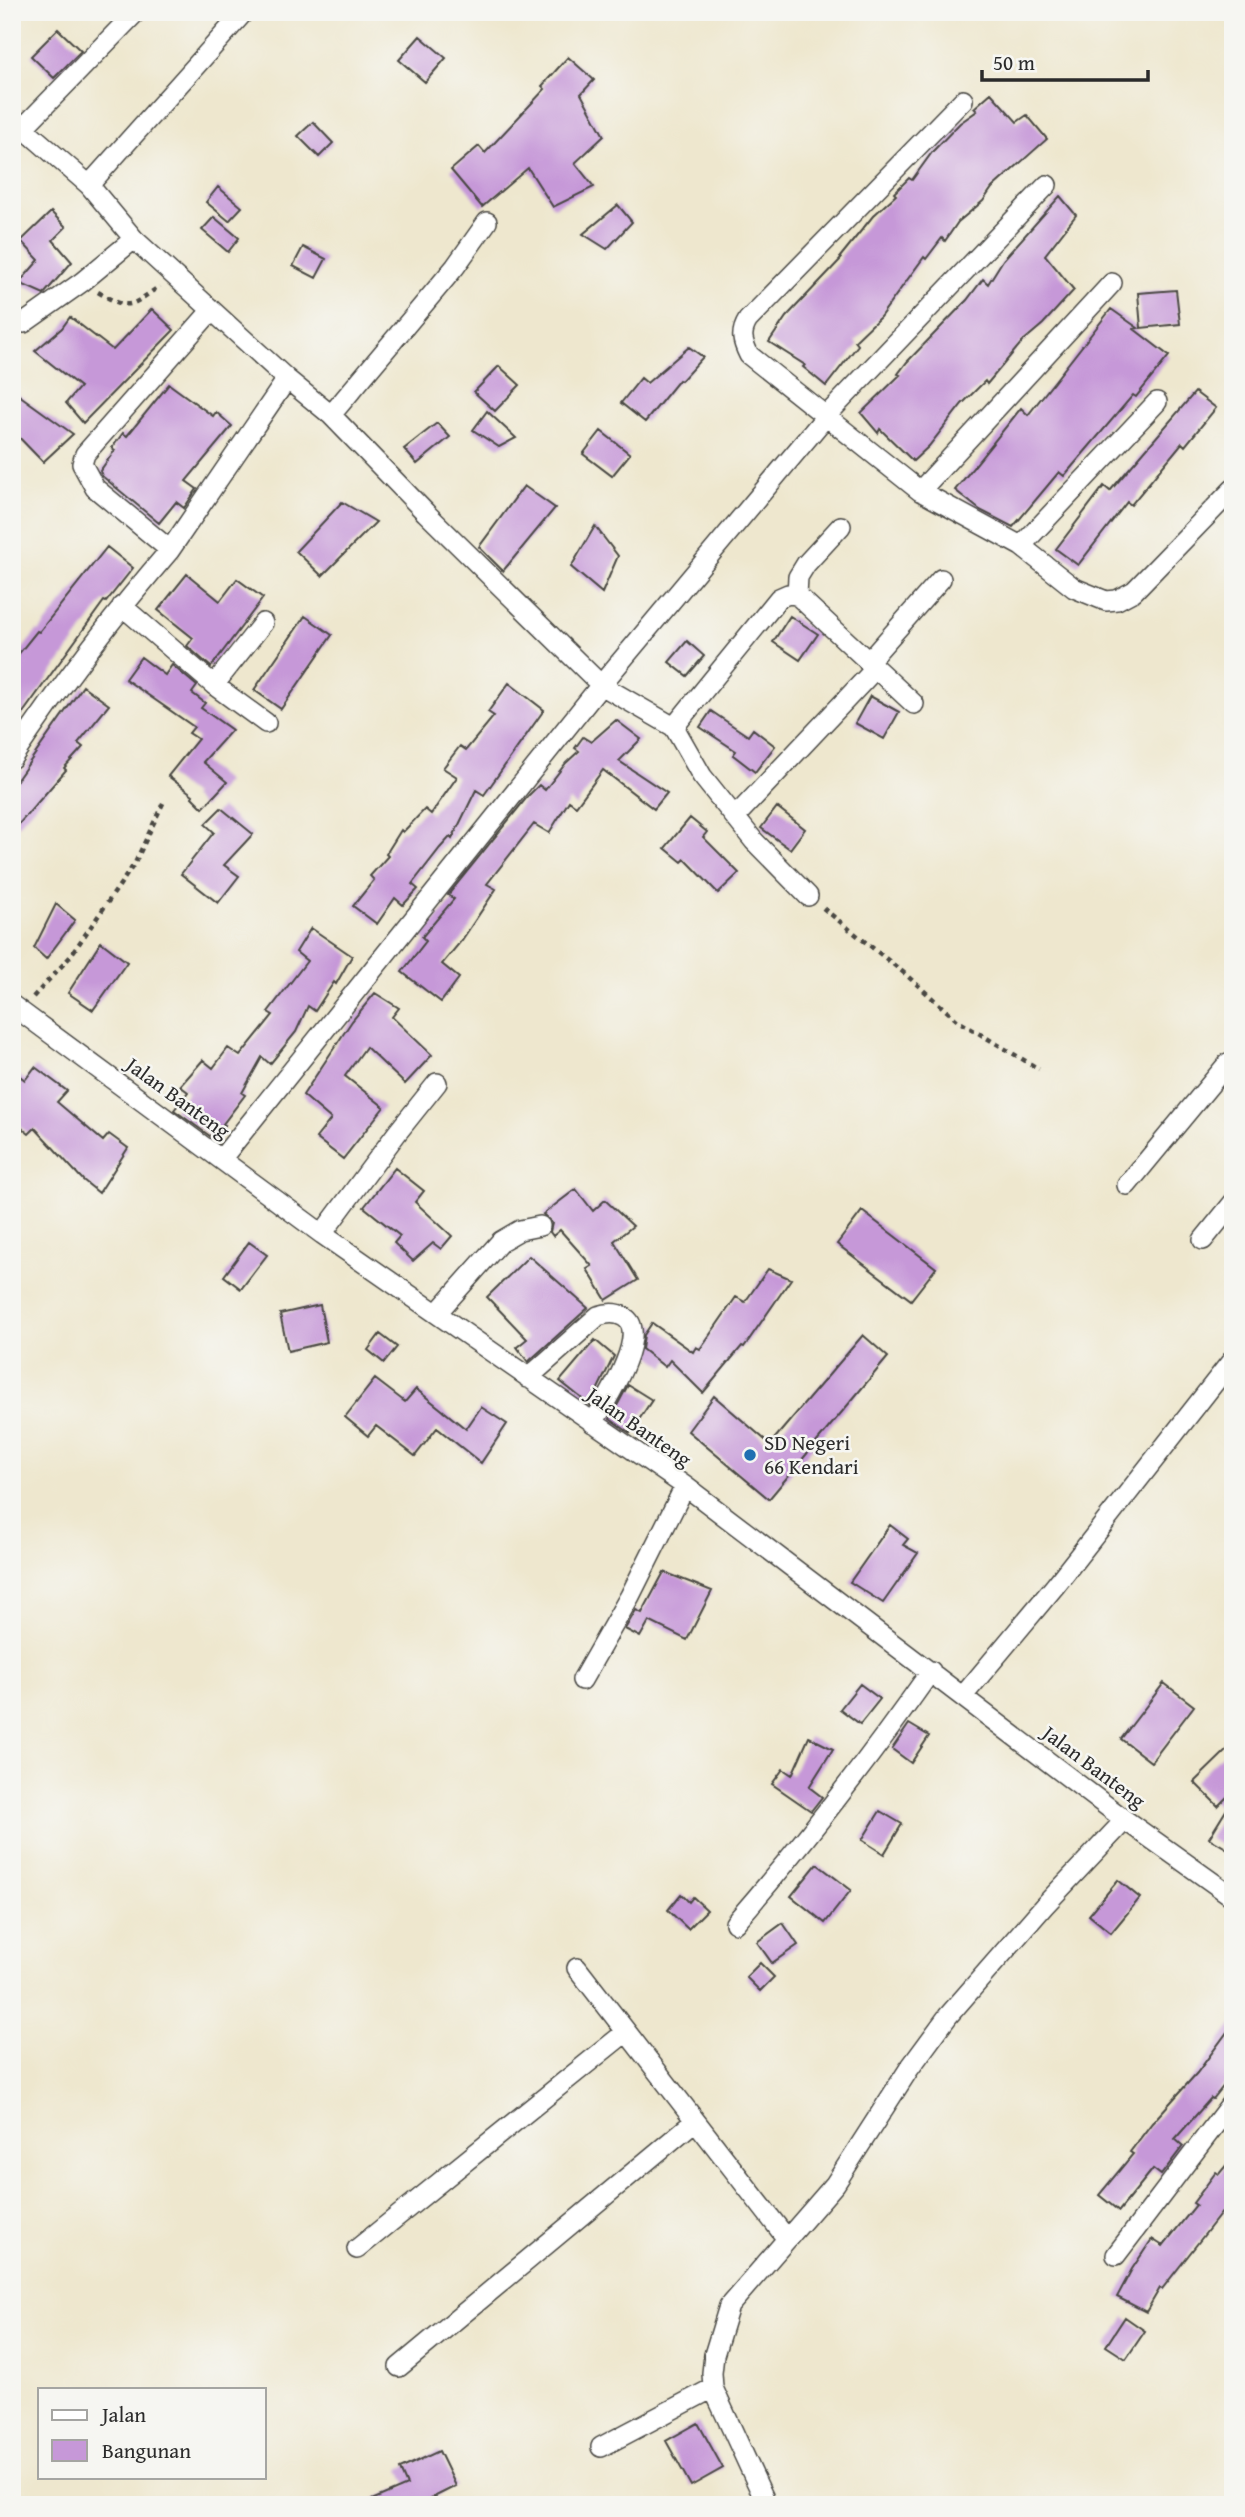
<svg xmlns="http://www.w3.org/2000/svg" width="1245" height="2517" font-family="'Gentium Book Plus',serif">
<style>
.building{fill:#c698d8}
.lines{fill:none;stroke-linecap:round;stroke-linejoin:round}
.minor-casing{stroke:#484743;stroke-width:22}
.path{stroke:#484743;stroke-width:4.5;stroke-dasharray:5 5;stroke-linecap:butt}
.minor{stroke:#fff;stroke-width:19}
.poi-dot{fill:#1f6fb2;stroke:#f6f6f2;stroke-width:2.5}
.labels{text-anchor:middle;stroke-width:5;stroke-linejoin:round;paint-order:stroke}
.street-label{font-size:21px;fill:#2b2b2b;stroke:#f6f6f2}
.poi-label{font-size:21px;fill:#2b2b2b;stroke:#f6f6f2;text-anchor:start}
</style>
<rect width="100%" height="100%" fill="#f6f6f2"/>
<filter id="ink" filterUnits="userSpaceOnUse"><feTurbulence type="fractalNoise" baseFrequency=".0143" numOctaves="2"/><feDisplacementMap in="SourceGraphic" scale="14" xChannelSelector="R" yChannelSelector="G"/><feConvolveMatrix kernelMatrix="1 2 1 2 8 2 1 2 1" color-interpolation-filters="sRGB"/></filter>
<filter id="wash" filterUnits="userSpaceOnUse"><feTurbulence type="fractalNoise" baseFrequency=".00686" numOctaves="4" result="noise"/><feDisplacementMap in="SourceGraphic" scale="28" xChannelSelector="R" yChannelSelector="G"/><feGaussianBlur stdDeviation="1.57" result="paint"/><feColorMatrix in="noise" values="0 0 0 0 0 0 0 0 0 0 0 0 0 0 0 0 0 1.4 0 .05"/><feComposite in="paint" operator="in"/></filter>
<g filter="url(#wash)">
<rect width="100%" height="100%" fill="#eee7ce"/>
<g id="blocks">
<!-- building -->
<path class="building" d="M58,29l23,22 -27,27 -23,-22z
M420,36l26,22 -21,24 -26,-22z
M568,57l26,23 -13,14 23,42 -29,27 19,24 -41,20 -25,-39 -46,39 -31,-37 28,-24 6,7 60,-64 -3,-3z
M991,93l26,29 10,-7 20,24 -55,49 -9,13 -25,21 -13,19 -3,-3 -16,21 -2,-2 -44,60 -25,24 3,4 -32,41 -23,-19 2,-2 -36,-23 17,-25 55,-58 -1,-2 33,-41 23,-21 -2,-2 15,-15 3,2 21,-29 27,-28 17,-12 -3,-3z
M313,122l20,21 -14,14 -21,-21z
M218,187l24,20 -13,14 -23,-19z
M1060,196l16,19 -31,40 29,35 -31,34 -21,18 -35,42 -2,-3 -23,23 -33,42 -16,15 -33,-32 -2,4 -17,-20 39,-38 -2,-1 9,-12 60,-62 16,-21 5,5 15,-24z
M618,205l14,17 -25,27 -24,-15z
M51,212l15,15 -13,13 19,22 -28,32 -25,-11 20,-23 -18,-19z
M214,217l25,21 -11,14 -26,-22z
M303,247l23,12 -10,19 -23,-12z
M1176,290l4,34 -39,4 -3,-35z
M152,309l22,21 -91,93 -17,-20 14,-16 -45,-36 27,-23 8,-11 43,33z
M1111,309l27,19 -4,1 35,27 -33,41 -3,-2 -69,81 -5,-4 -46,55 -33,-17 -25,-20 66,-82 7,7z
M689,347l14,10 -22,24 -2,-1 -34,42 -24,-19 20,-25 6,5z
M499,366l21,19 -25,26 -21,-19z
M169,384l44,32 3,-4 16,14 -46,55 11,8 -13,19 -8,-6 -17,21 -57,-47 -2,-5 15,-21 -3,-2 11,-15 4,3z
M12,390l61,44 -30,28 -31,-32z
M1195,392l21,16 -31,38 -3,-3 -51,62 -4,-3 -49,63 -22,-16 48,-63 6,5z
M487,411l29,27 -17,9 -26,-17z
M437,423l13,14 -33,27 -13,-15z
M601,431l29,23 -18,22 -29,-22z
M524,486l31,22 -52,63 -24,-24z
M342,502l34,20 -54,54 -26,-25z
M595,526l23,30 -16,37 -31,-26z
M107,547l26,21 -27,34 -2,-1 -92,127v-66l25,-31 2,1z
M187,574l33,27 17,-22 26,19 -52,69 -24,-21 6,-8 -35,-28z
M305,616l27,19 -51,74 -27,-19z
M790,616l28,18 -18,26 -27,-18z
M687,641l17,15 -17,20 -18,-14z
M141,657l24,18 7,-10 25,21 -5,7 13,10 -4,5 31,22 -29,32 24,20 -24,26 -11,-11 1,-2 -25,-19 30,-37 -9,-6 5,-6 -69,-48z
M509,683l35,27 -60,85 -8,-5 -24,49 -2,-2 -10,11 -28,36 6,5 -15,16 -8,-7 -18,26 -24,-18 21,-26 -4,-4 18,-20 -2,-2 15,-24 2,2 22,-23 6,5 26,-37 -14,-9 17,-22 6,4 28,-34 -6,-4z
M83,686l26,19 -31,38 5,4 -19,21 2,2 -54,62v-45z
M870,696l29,16 -15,27 -29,-16z
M711,711l37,25 5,-7 22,17 -20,26 -22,-17 3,-4 -36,-24z
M616,720l25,19 -22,22 48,32 -13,16 -51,-39 -27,36 -7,-5 -20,32 -15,-9 -47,60 9,5 -34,51 -20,24 17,14 -18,24 -39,-30 24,-31 -4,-4 32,-38 -6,-4 80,-99 11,-11 6,5 21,-27 13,-12 -4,-3 8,-11 8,5z
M777,807l28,22 -15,20 -29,-21z
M221,808l32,26 -29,31 15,11 -21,27 -37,-29 33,-42 -9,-8z
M690,818l17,14 -4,5 36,36 -21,20 -33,-34 -3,3 -17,-14z
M56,904l19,16 -29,39 -12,-11z
M311,928l41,28 -16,28 -2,-2 -19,29 -7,-5 -12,26 -26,32 -8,-7 -20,36 3,2 -22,29 2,1 -11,14 -40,-29 14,-18 -8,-6 23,-26 10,8 15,-20 12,8 33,-41 -5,-3 39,-51 -11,-9z
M101,942l26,20 -34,48 -25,-17z
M375,993l24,15 -7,9 40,38 -27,29 -39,-37 -21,29 39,31 -41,52 -27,-21 15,-19 -28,-24 49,-74z
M35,1067l32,24 -10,11 46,39 6,-7 19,14 -29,45 -16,-13 -48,-52 -6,6 -17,-14v-50l13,10z
M395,1168l29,23 -9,11 37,34 -11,13 -8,-6 -20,18 -19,-18 6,-7 -36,-29z
M576,1189l17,22 12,-11 28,26 -19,15 24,39 -32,20 -19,-31 5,-3 -32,-36 -7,6 -3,-4 2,-9 -9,-9z
M862,1211l74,57 -25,32 -74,-56z
M249,1242l18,13 -26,34 -17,-13z
M529,1256l59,52 -60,54 -11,-15 10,-8 -40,-42z
M768,1269l23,10 -47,68 -2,-1 -39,47 -33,-33 -5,7 -23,-18 2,-14 8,-12 41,29 3,-5 4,2 36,-52 9,5z
M320,1305l7,37 -39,9 -8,-37z
M380,1334l17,13 -13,16 -16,-13z
M863,1335l25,22 -119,142 -81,-68 26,-35 56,48z
M595,1340l19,16 -24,49 -30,-24z
M375,1379l30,23 11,-13 50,40 15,-22 26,17 -26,39 -44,-35 -22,28 -39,-30 -8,10 -23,-19z
M628,1385l24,15 -22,33 -20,-14z
M890,1525l18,14 -5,6 15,8 -35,50 -33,-21z
M664,1572l48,19 -25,49 -38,-19 -9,16 -15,-8 11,-19 6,3z
M1164,1683l30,23 -43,56 -30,-23z
M860,1684l20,15 -20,25 -20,-15z
M909,1724l20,12 -18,27 -19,-14z
M809,1737l24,12 -24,38 13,10 -11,14 -39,-27 11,-15 9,6z
M1233,1744v47l-15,15 -24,-24z
M1233,1799v53l-24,-14z
M880,1811l22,13 -18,30 -22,-14z
M817,1864l34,26 -26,33 -34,-27z
M1118,1880l22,18 -29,35 -22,-18z
M681,1894l8,8 4,-5 14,13 -19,19 -20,-19z
M783,1923l15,22 -26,18 -15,-21z
M760,1963l14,14 -14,14 -14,-14z
M1233,2024v50l-20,25 -2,-1 -36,41 8,7 -22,29 -8,-6 -34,42 -20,-16 34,-41 -3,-2 22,-29 45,-50z
M1233,2157v41l-71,91 -2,-1 -14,24 -29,-15 15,-28 20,-30 11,7 33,-41 -3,-2 23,-31 3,2z
M1125,2317l20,14 -19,28 -20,-13z
M698,2423l25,45 -32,18 -25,-45z
M439,2451l17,35 -38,19h-58l47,-20 -7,-16z"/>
</g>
</g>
<g filter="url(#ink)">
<use href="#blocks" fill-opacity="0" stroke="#484743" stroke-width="2"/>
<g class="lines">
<defs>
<path id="minor" d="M963,100l-215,220c-8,13 -6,21 1,35l171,136 101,55 53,42 32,13 11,-1 17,-9 99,-102
M12,118l77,67 45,54 153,140 44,36 95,98 175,172 73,42 28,49 52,65 54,55
M22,129l114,-117
M89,185l155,-173
M211,311l-126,143 -3,10 13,24 75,62 117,-171
M24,323l58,-41 52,-43
M331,415l124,-148 32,-45
M920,491l192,-208
M1021,546l136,-144
M797,595l1,-18 8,-13 35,-38
M122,606l92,79 52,38
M868,662l73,-83
M214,685l49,-62
M674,727l105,-129 9,-4 9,1 117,109
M12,758c49,-73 101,-142 158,-208
M735,817l140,-148
M12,1005l310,229 363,252 440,334 108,77
M222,1158l379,-473 226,-270 220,-230
M1127,1185l101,-122
M322,1234l75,-101 40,-50
M1203,1240l30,-37
M437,1313l64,-72 19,-11 20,-4
M528,1378l70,-62c9,-3 18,-4 26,1 27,15 -20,87 -31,106
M582,1680l48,-84 55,-110
M963,1696l92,-110 178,-227
M735,1923c70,-81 134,-164 196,-252
M577,1968l210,271
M357,2249l269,-217
M1116,2255l117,-154
M399,2367l296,-246
M713,2388l54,117
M601,2447l112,-59 -1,-15 2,-18 15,-49 106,-122 74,-115 39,-53 96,-110 81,-86"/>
</defs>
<!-- minor casing -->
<use href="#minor" class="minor-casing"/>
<!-- path -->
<path class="path" d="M98,292c33,20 32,14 62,-6
M823,908l81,65 54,48 81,48
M33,997l36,-39 66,-95 29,-62"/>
<!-- minor -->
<use href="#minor" class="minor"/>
</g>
</g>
<!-- markers -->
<circle class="poi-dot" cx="750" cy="1455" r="7"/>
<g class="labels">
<!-- street labels -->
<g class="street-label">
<text transform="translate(178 1098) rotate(36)" y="7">Jalan Banteng</text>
<text transform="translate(639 1427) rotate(35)" y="7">Jalan Banteng</text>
<text transform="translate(1094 1767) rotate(37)" y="7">Jalan Banteng</text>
</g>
<!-- poi labels -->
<g class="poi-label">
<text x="764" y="1450">SD Negeri<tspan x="764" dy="24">66 Kendari</tspan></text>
</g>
</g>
<!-- margin -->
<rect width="1245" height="2517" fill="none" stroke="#f6f6f2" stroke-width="42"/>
<!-- legend -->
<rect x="38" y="2388" width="228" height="91" fill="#f6f6f2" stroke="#a5a5a2" stroke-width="2"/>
<rect x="52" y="2410" width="35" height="10" fill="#ffffff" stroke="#a5a5a2" stroke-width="2"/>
<text x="102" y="2422" font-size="21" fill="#2b2b2b">Jalan</text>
<rect x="52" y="2440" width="35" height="21" fill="#c698d8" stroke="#a5a5a2" stroke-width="2"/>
<text x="102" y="2458" font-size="21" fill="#2b2b2b">Bangunan</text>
<!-- scale -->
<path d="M982 70v10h166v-10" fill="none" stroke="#2b2b2b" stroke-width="3.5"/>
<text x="993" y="70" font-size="21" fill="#2b2b2b" stroke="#f6f6f2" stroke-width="5" paint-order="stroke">50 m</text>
</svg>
